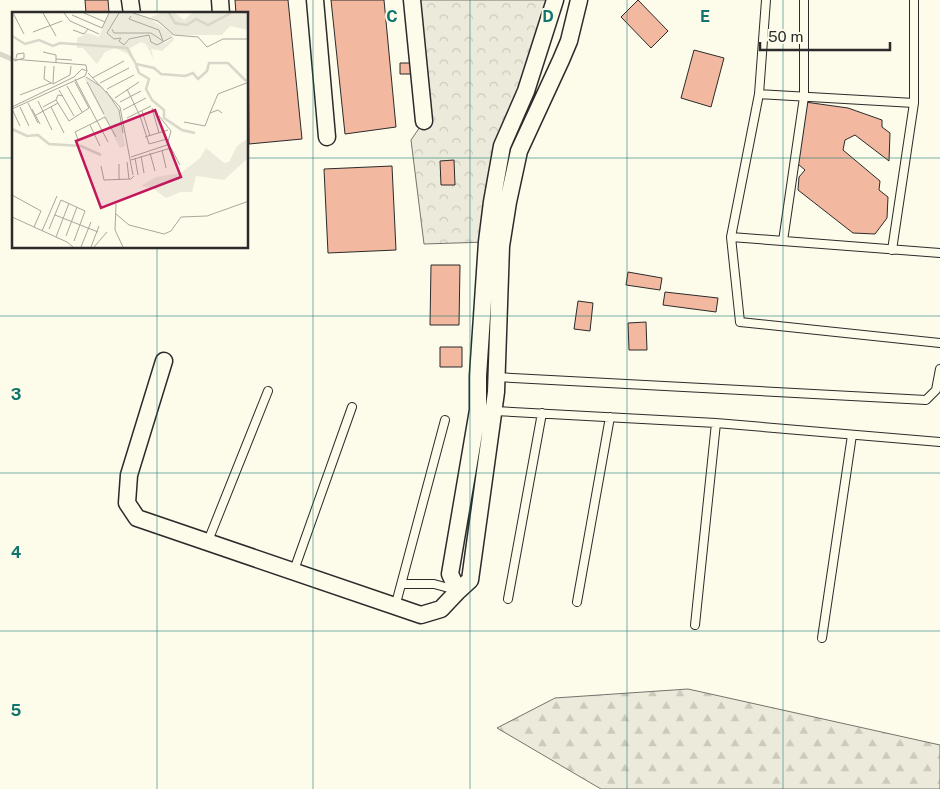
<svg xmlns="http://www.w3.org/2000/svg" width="940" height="789" font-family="'Public Sans',sans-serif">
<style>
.forest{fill:url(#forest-firs);stroke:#74746e}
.park{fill:url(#park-crowns);stroke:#74746e}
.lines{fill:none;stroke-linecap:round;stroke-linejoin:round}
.stream{stroke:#d8d7c9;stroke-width:5}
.building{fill:#f2b8a0;stroke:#2b2b2b}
.service-casing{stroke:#2b2b2b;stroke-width:10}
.minor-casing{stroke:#2b2b2b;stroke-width:19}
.service{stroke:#fdfbea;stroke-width:8}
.minor{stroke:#fdfbea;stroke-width:16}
.grid{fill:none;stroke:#0f766e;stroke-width:1;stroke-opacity:0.55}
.inset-river{fill:none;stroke:#d8d7c9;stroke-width:2.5}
.inset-road{fill:none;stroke:#a9a89e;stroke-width:1}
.view{fill:#c2185b;fill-opacity:0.15;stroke:#c2185b;stroke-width:2.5}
.inset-edge{fill:none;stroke:#2b2b2b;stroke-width:2.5}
.grid-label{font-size:16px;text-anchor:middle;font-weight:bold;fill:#0f766e;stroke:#fdfbea;stroke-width:4;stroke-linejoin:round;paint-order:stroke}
</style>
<defs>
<pattern id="forest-firs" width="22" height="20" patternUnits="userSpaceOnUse" patternTransform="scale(1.25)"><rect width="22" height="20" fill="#ecebdb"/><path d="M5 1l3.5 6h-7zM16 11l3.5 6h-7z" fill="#cbcabc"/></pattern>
<pattern id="park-crowns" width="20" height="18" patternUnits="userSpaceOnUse" patternTransform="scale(1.25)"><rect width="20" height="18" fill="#ecebdb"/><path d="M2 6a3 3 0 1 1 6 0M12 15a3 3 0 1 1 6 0" fill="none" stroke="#cbcabc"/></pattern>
</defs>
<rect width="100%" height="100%" fill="#fdfbea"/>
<!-- forest -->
<path class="forest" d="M688,689l252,56v44h-339l-104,-61 58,-30z"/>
<!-- park -->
<path class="park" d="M412,0h143l-53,146 -15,96 -63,2 -13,-104 13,-19z"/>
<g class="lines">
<!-- stream -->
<path class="stream" d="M0,54l14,6"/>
</g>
<!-- building -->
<path class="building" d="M85,0h23l1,12 -23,1z
M235,0h53l14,139 -53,5 -1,-130h-12z
M331,0h53l12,127 -51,7z
M638,0l30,31 -17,17 -30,-31z
M694,50l30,8 -13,49 -30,-9z
M400,63h12v11h-12z
M805,102l43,6 34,12v7l8,6 -1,28 -34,-26 -10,5 -2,10 37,31 -1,9 9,7 -1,21 -12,16 -22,-1 -55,-43 1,-13 6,-7 -7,-6z
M454,160l1,25h-14l-1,-24z
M392,166l4,84 -68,3 -4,-84z
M431,265h29l-1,60h-29z
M628,272l34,6 -2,12 -34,-5z
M665,292l53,6 -2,14 -53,-7z
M578,301l15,2 -3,28 -16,-2z
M646,322l1,28h-18l-1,-27z
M440,347h22v20h-22z"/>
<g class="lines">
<defs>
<path id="service" d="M766,0l-7,94 -28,143 9,85 200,21
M759,94l155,9
M731,237l209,16
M783,241l21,-144v-97
M892,250l22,-147v-103
M496,377l430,23 10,-10 4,-21
M494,411l222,12 224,19
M208,541l60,-150
M293,573l59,-166
M402,584h32l22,6
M508,599l34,-186
M577,602l33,-185
M395,607l50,-187
M695,625l21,-202
M822,638l30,-203"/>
<path id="minor" d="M130,0l2,14
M220,0l1,14
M315,0l12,137
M412,0l12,121
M555,0l-29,91 -24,55 -10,56 -5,40 -9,134v34l-28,164 8,17 12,-11 26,-188 5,-146 7,-44 11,-51 42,-91 8,-19 10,-41
M164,361l-35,114 -2,28 10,15 284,97 20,-6 17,-18"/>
</defs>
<!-- service casing -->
<use href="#service" class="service-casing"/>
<!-- minor casing -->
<use href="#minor" class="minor-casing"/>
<!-- service -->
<use href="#service" class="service"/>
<!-- minor -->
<use href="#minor" class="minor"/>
</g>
<!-- grid -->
<path class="grid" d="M157,0v14M313,0v789M470,0v789M627,0v789M783,0v789M0,158h14M248,158h692M157,248v541M0,316h940M0,473h940M0,631h940"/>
<!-- overview -->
<g transform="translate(12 12)">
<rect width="236" height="236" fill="#fdfbea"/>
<path d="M149,1h14l9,7 8,-7h56v17l-18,-4 -8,9h-48l-23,-18z" fill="#ecebdb"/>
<path d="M76,21l34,13 8,-6 15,-3 19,7 10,-7v3l-12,11 -11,-2 3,11 -8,-16 -5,-2 -11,6 3,13 -5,-7 -13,-6 -10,4 -8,12 -14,-16h-6v-10zM235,127l1,19 -24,22 -28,-4 -4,16h-11l-15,6 -14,-10 -11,-2 15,-9 25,-4 19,-15 6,-10 18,15 5,-1 8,-16z" fill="#ecebdb"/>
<path d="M97,1h24l16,5 25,17 -15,11 -14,-9 -15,3 -8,7 -17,-7 -3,7 -8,1z" fill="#ecebdb"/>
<path d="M72,65l18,10 17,23 6,36 -5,2z" fill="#ecebdb"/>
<path class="inset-river" d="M157,1l6,10 12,2 9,-6 12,6 23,-12M0,24l13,8 14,-4 14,6 7,-3 67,5 9,16 18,4 7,6 24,2 8,-3 5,6 9,-8 2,-8h19l18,18M124,53l3,8 10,6 -3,10 6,11 12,10v8l18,12 13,3M0,117l15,7 11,-1 11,9 32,2 20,9"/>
<path class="inset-road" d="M1,1l11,21M31,1l13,23M52,1l6,8 29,13M72,1l21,9M107,1l-12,20 7,6 7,-1M121,1l25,8 16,14 24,2 9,10 16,-8h26M60,3l30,13 7,-15M119,4l-2,3 30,11 4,11M100,17l2,4h37l12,8M61,18l11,4 4,-5M21,20l29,-11M109,26l-2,3 5,4 5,-6 20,-4 2,7 6,3 15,-8M31,40l13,3v8M0,47l74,6 1,6M44,47l16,1M2,49l10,-3v-5l-7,1 -1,4M33,54l-1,13 9,5 17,-9 1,-9M76,61l32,34 13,68M74,65l14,9M80,66l32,-17M63,67l33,63M75,70l17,32M41,71l1,-17M88,71l29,-15M55,74l15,26M95,77l27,-14M115,77l13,27 9,28 18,-5M47,78l15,26M94,79l13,19 4,23M8,83l31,-12M103,86l24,-16M44,88l13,21 20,-13 -14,-26M26,89l14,29M108,90l21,-11M16,91l10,20M0,95l62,-30 8,-8 5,2 -2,5 -73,33M8,95l9,19M31,95l13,-7 2,-5 5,1M39,95l13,26M140,96l7,25M0,97l8,17M20,97l8,15M111,98l23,-12M130,99l8,25M210,101l-4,-3 -8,3 8,-19 31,-12M24,103l22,-12M115,106l24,-12M172,110l21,4 5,-13M78,113l10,21M133,125l23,-7M66,127l-3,-7 30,-15 11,20M150,138l4,18M138,141l5,18M129,144l3,17M119,145l36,-12 4,-14 -12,-15M123,146l3,17M119,148l40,-12 9,17M115,150l2,17M107,152v16M89,154l3,14 27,-1 3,-3M0,183l29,16 -7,16M104,192l-1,26 8,17M104,202l13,11 35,9 7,-3 10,-14 26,-1 42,-15M43,203l43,17M0,205l55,25 6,5M37,217l12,-29 24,11 -11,30M30,219l15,-35M54,224l11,-29M44,225l13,-34M69,235l10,-25M79,235l8,-21M82,235l13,-15"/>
<path class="view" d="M143,98l26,67 -80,31 -25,-67z"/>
<rect width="236" height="236" class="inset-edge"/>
</g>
<g class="grid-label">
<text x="392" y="22">C</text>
<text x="548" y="22">D</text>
<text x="705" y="22">E</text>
<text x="16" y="400">3</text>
<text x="16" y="558">4</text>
<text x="16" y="716">5</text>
</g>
<!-- scale -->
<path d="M760 42v8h130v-8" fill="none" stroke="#2b2b2b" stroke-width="2.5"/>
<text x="768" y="42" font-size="15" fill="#2b2b2b" stroke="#fdfbea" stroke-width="4" paint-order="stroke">50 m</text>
</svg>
